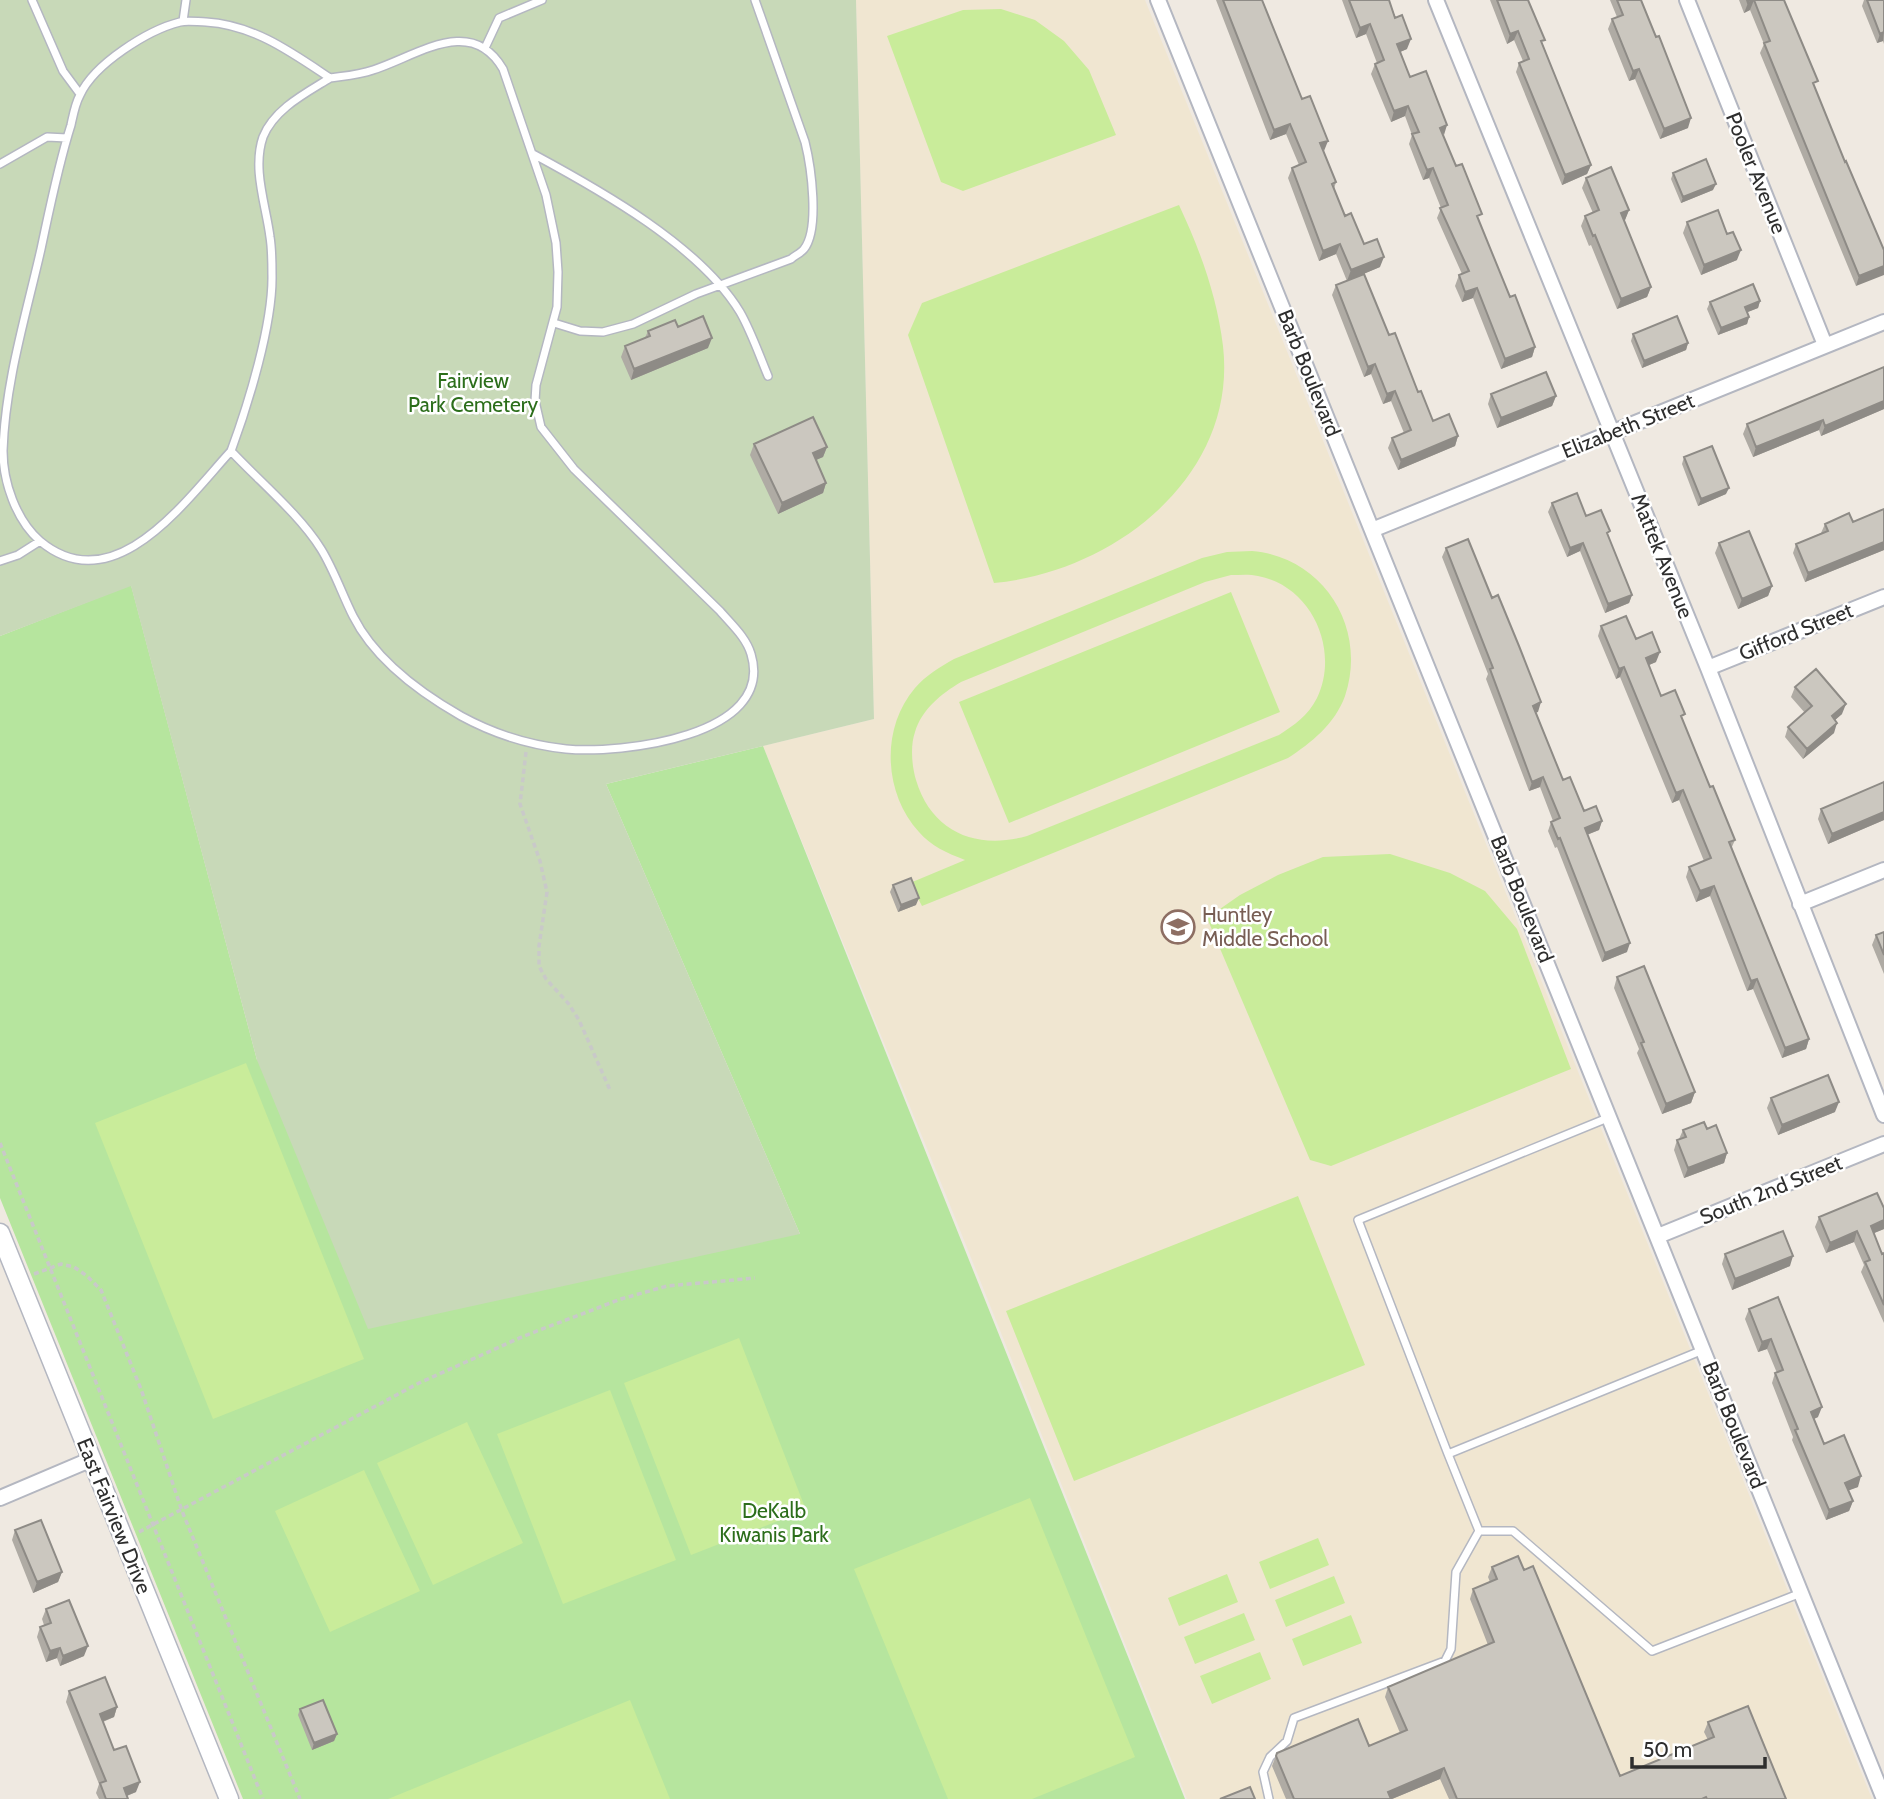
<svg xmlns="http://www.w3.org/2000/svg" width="1884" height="1799" font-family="Cabin,sans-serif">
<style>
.education{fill:#f0e6d1}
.green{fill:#b6e59e}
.cemetery{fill:#c8d9b8}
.pitch{fill:#c9ec9a;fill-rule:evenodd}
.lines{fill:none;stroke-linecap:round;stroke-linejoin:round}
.service-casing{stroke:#b4b7c1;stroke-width:10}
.minor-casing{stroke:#b4b7c1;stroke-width:18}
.tertiary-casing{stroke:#b4b7c1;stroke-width:21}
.path{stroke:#c9c9c9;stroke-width:3.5;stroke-dasharray:5 3.5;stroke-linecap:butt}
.service{stroke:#fff;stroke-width:7}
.minor{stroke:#fff;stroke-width:14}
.tertiary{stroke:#fff;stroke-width:18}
.wall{fill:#afaba4}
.shaded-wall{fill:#8e8b86}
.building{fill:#cbc7bf;stroke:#8e8b86;stroke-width:2}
.labels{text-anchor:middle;stroke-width:5;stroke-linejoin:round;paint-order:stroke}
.street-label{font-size:21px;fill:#2e2e2e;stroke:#fff}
.park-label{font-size:21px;fill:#2c6e1b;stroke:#fff}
.education-label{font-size:21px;fill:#785e54;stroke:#fff;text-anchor:start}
</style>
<rect width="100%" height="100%" fill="#efe9e1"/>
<!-- education -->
<path class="education" d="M856,0h289l727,1799h-685l-241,-604 -183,-449 111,-27z"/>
<!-- green -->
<path class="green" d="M131,585l126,475 543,174 -194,-450 157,-38 422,1053h-942l-243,-601v-562z"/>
<!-- cemetery -->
<path class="cemetery" d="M0,0h856l18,719 -268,65 194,450 -432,95 -111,-269 -126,-474 -131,50z"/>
<!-- pitch -->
<path class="pitch" d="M1001,9l34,11 29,21 25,29 27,65 -153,56 -22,-9 -54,-146 76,-26z
M1179,205c21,45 38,91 44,141 15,131 -110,226 -229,237l-86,-248 14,-32z
M1252,551c71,6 116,76 93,145 -10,28 -34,47 -57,62l-366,148 -12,-23 55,-23c-18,-7 -34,-14 -46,-28 -35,-38 -39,-103 -4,-144 10,-12 25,-21 39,-29l248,-101 25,-6zM1231,575c9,0 19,-1 27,1 54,10 82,74 59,122 -9,18 -23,27 -38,37l-252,101c-50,14 -95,-3 -111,-56 -4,-13 -6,-34 -1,-48 7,-23 26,-38 46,-50l244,-100z
M1231,592l49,120 -271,111 -50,-121z
M1390,854l60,19 35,18 32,38 54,140 -240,97 -21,-6 -103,-242 33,-23 38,-20 45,-18z
M246,1063l118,296 -151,60 -118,-296z
M1298,1196l67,169 -291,116 -68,-170z
M739,1338l67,172 -115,45 -67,-172z
M610,1390l66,170 -113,44 -66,-170z
M467,1422l56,121 -90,42 -56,-122z
M364,1470l56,121 -90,41 -55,-121z
M1030,1498l105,259 -103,42h-84l-94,-230z
M1318,1538l11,27 -59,24 -11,-27z
M1227,1574l11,28 -59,24 -11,-28z
M1334,1576l11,27 -59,24 -11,-27z
M1244,1613l11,27 -60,24 -11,-27z
M1351,1615l11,28 -59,23 -11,-27z
M1260,1652l11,27 -59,25 -12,-28z
M630,1700l40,99h-282z"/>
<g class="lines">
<defs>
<path id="service" d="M32,0l31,71 17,23
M183,21l3,-21
M485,48l14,-30 43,-18
M533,154c67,36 167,92 207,158 11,19 20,45 28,64
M0,164l47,-27 20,1
M554,323l26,8 23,1 30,-8 63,-30 95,-35c3,-3 10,-6 13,-10 16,-20 7,-83 1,-107l-50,-142
M231,451c-45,49 -117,152 -191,90 -24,-21 -37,-59 -37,-90 2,-68 23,-136 38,-202 9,-42 17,-83 30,-124 2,-9 4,-21 9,-30 14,-31 68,-65 100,-73 8,-2 18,0 26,0 48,3 85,30 124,56 14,-2 29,-3 43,-8 44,-14 98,-56 130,-1l43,126 10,48 2,29 -1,35 -21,78 -1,16 6,26 33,42 146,142c11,13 26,26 31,43 25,83 -131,100 -185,95 -38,-4 -72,-15 -105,-33 -42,-24 -86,-56 -108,-100 -11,-22 -19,-46 -32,-67 -22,-35 -61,-67 -90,-98 17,-46 42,-127 41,-176 0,-13 0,-26 -2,-38 -4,-32 -18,-68 -7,-100 11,-28 43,-44 67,-59
M0,561l18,-6 22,-14
M1703,1350l-255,104 31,77h34l139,120 149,-58
M1448,1454l-90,-234 252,-103
M1269,1799l-6,-27 7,-15 17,-16 7,-23 151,-57 6,-12 5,-77 23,-41"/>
<path id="minor" d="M1158,0l726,1799
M1436,0l272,668 176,447
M1687,0l138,345
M1372,530l512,-208
M1708,668l176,-71
M1800,904l84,-34
M1658,1236l226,-92
M0,1498l92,-39"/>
<path id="tertiary" d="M0,1233l229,566"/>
</defs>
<!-- service casing -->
<use href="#service" class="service-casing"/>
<!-- minor casing -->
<use href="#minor" class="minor-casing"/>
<!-- tertiary casing -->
<use href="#tertiary" class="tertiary-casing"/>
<!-- path -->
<path class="path" d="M526,752l-6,52 20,57 7,31 -8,54v20l7,13 22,24 11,17 31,70
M0,1143l263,656
M34,1274l27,-10 13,3 13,9 14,14 40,99 41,122 118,288
M139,1532l280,-149 105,-47 97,-37 46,-13 88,-8"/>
<!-- service -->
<use href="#service" class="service"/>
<!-- minor -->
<use href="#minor" class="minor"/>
<!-- tertiary -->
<use href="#tertiary" class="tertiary"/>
</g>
<!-- wall -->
<path class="wall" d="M1216,0h46l74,182 -2,7 11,27 35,51 -22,9 31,59 44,86 25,15 -3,10 -57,24 -10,-22 4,-10 12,-5 -13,-32 -8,3 -12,-30 -7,3 -32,-82 4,-10 11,-4 -11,-27 -17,7 -31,-83 4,-10 7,-3 -13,-31 -16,6z
M1342,0h47l18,49 -7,3 10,25 33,58 67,162 25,50 -3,10 -31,12 -28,-71 -11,4 -7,-16 4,-11 3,-1 -25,-56 4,-10 -12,-30 -6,2 -14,-36 3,-9 -7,-19 -14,6 -20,-48 4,-10 2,-1 -11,-29 -10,4z
M1490,0h38l15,45 48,120 -4,9 -25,11 -46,-113 3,-9 4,-2 -9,-21 -7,4z
M1610,0h31l47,128 -28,11 -25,-60 -6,2 -21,-52 4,-10 5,-2z
M1739,0h45l31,88 30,74 39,88 -28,36 -96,-233 4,-9 -14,-34 -6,3z
M1864,0h20v44l-1,-3 -6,2 -15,-37z
M1673,173l40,17 -32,13 -10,-24z
M1586,178l43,32 -4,10 -1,1 27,66 -4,10 -30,12 -26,-64 -2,1 -8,-20 4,-10 8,-3 -11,-25z
M1687,222l50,38 -36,15 -18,-42z
M1760,301l-2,7 -11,4 2,5 -2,7 -29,11 -11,-26 3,-7z
M678,327l30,21 -77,32 -10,-23 4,-11 20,-8 3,-7z
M1633,334l55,9 -2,7 -44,18 -11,-27z
M1884,367v42l-63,27 -2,-6 -66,27 -10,-23 4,-10z
M1491,394l65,2 -4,10 -55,22 -9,-24z
M754,444l73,3 -4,10 -7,3 10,23 -3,10 -45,21 -28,-59z
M1684,457l42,37 -28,12 -16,-42z
M1552,503l34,13 46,79 -3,8 -24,10 -25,-62 -13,6 -19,-45z
M1884,509v41l-79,32 -12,-29 3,-9 25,-11 4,-9 28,-2z
M1719,543l53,43 -4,10 -30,13 -23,-56z
M1446,548l92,164h-2l27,68 21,31 18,10 -3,9 -12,5 40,117 -25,10 -45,-115 -2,1 -7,-17 3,-9 2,-1 -13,-34 -11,4 -43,-112 2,-5 -46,-117z
M1601,626l35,13 20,23 -7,3 12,31 22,25 27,66 25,53 -4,9 78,190 -3,10 -24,9 -29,-69 -6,2 -37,-95 -14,6 -10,-25 3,-10 15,-6 -25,-61 -7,3 -52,-126 -4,2 -18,-43z
M1795,687l47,27 -7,6 -1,13 -31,26 -18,-22 3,-10 17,-14 -14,-16z
M1884,780v40l-56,24 -10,-25 3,-10 62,-26z
M893,885l23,20 -18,7 -8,-20z
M1884,932v42l-12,-29 4,-10z
M1617,977l78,115 -4,11 -29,11 -25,-61 2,-4 -25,-61z
M1771,1098l64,14 -57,23 -11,-27z
M1707,1129l20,24 -3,10 -40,15 -10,-28 3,-10 2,-1 4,-9z
M1819,1217l65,12 -10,4 8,21 2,-1v70l-23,-51 3,-7 -10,-23 -28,11 -11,-26z
M1725,1254l65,12 -58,24 -10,-26z
M1778,1297l40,120 -4,2 10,25 34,43 -10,3 5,11 -4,10 -23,9 -34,-80 1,-3 -21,-54 3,-10h2l-10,-24 -9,3 -13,-33 4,-10z
M15,1530l47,42 -4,10 -25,11 -21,-53z
M1492,1567l32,3 96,206 88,-36 -4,-8 4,-10 78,77h-337l-9,-20 -48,20h-106l-14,-33 5,-13 92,-7 31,-13 -15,-36 3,-10 100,-42 -18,-46 3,-10 17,-7 -2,-5z
M46,1609l38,47 -24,10 -3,-8 -11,4 -9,-25 3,-10 4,-2 -2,-6z
M69,1691l48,16 -3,10 -11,5 11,28 22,42 -9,4 1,3h-29l-3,-6 3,-9 -33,-82z
M300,1709l37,25 -3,7 -22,9 -14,-35z"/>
<!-- shaded-wall -->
<path class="shaded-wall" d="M1754,0l-4,10 -6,3 4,-10z
M1370,24l-4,10 -10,4 4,-10z
M1518,31l-4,9 -7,4 3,-10z
M1884,32l-1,9 -6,2 3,-9z
M1411,39l-4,10 -14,6 4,-11z
M1639,69l-4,10 -6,2 4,-10z
M1408,106l-3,10 -14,6 3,-11z
M1691,118l-3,10 -28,11 4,-10z
M1290,124l-4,10 -16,6 4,-10z
M1447,125l-3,10 -4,-7z
M1328,141l-4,10 -4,-8z
M1591,165l-4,9 -25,11 3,-10z
M1433,168l-4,10 -6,2 4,-10z
M1716,184l-3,6 -32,13 2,-6z
M1629,210l-4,10 -8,3 4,-10z
M1340,244l-4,10 -17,7 4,-10z
M1741,250l-4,10 -36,15 3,-10z
M1384,257l-4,10 -33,14 4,-11z
M1884,266v9l-28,11 3,-10z
M1651,287l-4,10 -30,12 4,-10z
M1477,288l-4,10 -11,4 3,-10z
M1760,301l-2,7 -15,6 2,-7z
M1749,317l-2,7 -29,11 3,-7z
M712,338l-4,10 -77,32 3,-11z
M1688,343l-2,7 -44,18 2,-7z
M1535,347l-3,10 -31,12 4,-10z
M1375,364l-4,10 -7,3 4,-10z
M1395,391l-4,10 -8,3 4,-10z
M1556,396l-4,10 -55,22 4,-10z
M1884,401v8l-63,27 4,-10z
M1823,420l-4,10 -66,27 3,-10z
M1458,436l-3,10 -57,24 3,-10z
M827,447l-4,10 -14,6 4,-10z
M826,483l-3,10 -45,21 4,-11z
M1729,488l-3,6 -28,12 3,-7z
M1884,542v8l-79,32 3,-9z
M1583,543l-3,8 -13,6 3,-9z
M1772,586l-4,10 -30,13 4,-10z
M1632,595l-3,8 -24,10 3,-9z
M1660,652l-4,10 -14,6 4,-10z
M1624,667l-4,10 -4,2 3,-10z
M1541,702l-3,10 -9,3 4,-9z
M1846,704l-4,10 -14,12 4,-10z
M1837,723l-3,10 -31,26 4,-10z
M1543,777l-3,10 -11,4 3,-9z
M1683,790l-4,10 -7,3 4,-10z
M1884,812v8l-56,24 4,-10z
M1602,821l-3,9 -18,7 4,-9z
M1714,886l-4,10 -14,6 4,-11z
M919,898l-3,7 -18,7 3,-7z
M1630,943l-3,9 -25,10 3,-9z
M1757,979l-4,10 -6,2 4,-10z
M1809,1039l-3,10 -24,9 3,-10z
M1695,1092l-4,11 -29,11 4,-10z
M1839,1102l-4,10 -57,23 4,-10z
M1727,1153l-3,10 -40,15 4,-10z
M1884,1220v9l-17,7 4,-10z
M1857,1231l-3,11 -28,11 4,-10z
M1793,1256l-3,10 -58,24 3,-11z
M1771,1339l-4,10 -9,3 4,-10z
M1822,1407l-4,10 -11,5 4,-10z
M1861,1476l-3,11 -16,6 3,-10z
M1853,1501l-4,10 -23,9 3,-10z
M62,1572l-4,10 -25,11 4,-11z
M88,1646l-4,10 -24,10 3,-10z
M60,1648l-3,10 -11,4 4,-11z
M117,1707l-3,10 -18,7 4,-10z
M337,1734l-3,7 -22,9 2,-7z
M1444,1768l-4,11 -48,20h-7l3,-7z
M140,1782l-4,10 -15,6 3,-10z"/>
<!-- building -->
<path class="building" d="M1223,0h39l40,99 8,-3 18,45 -8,2 16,39 -4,2 13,32 6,-3 13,31 13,-5 7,18 -33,13 -11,-26 -17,7 -31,-83 14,-6 -16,-38 -16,6z
M1349,0h40l6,18 7,-3 9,24 -14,5 13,33 16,-6 21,54 -7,3 16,38 6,-2 20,50 -5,2 33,81 5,-2 20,52 -30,12 -28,-71 -12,4 -6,-17 10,-4 -29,-63 8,-3 -15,-37 -6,2 -15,-36 7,-2 -11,-26 -14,5 -19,-47 9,-4 -14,-36 -10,4z
M1497,0h31l17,40 -4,1 50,124 -26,10 -46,-112 10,-4 -11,-28 -8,3z
M1617,0h24l15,37 3,-1 32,82 -27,11 -25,-60 -6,2 -21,-52 11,-4z
M1747,0h37l34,81 -5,2 32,79 1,-1 38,89v16l-25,10 -95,-233 6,-2 -16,-41 -6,3z
M1867,0h17v32l-4,2z
M1706,159l10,25 -33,13 -10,-24z
M1611,167l18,43 -8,3 30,74 -30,12 -26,-64 -2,1 -8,-20 14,-6 -13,-32z
M1718,210l9,24 6,-2 8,18 -37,15 -17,-43z
M1364,274l25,61 6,-2 23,59 3,-1 12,30 16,-7 9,22 -57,24 -9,-22 19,-8 -16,-39 -8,3 -12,-30 -7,3 -32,-82z
M1753,284l7,17 -15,6 4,10 -28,11 -11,-26z
M703,316l9,22 -78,31 -9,-23 25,-10 -2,-5 27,-11 3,7z
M1677,316l11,27 -44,18 -11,-27z
M1884,367v34l-59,25 -2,-6 -67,27 -9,-23z
M1546,372l10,24 -55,22 -10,-24z
M813,417l14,30 -14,6 13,30 -44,20 -28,-59z
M1712,446l17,42 -28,11 -17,-42z
M1577,493l9,23 15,-6 9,21 -3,2 25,62 -24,9 -25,-61 -13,5 -18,-45z
M1884,509v33l-76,31 -12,-29 32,-13 -3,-7 24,-11 4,9z
M1749,531l23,55 -30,13 -23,-56z
M1468,539l24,59 6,-3 21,51 22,56 -8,4 30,74 7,-3 14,34 12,-5 6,15 -17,7 45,115 -25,10 -45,-115 -2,1 -7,-17 9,-4 -17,-41 -11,5 -42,-113 3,-1 -47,-120z
M1626,616l10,23 16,-7 8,20 -14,6 15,38 14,-6 10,24 -4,2 29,71 3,-1 22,54 -6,2 80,197 -24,9 -28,-69 -6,2 -37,-95 -14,5 -11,-24 22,-9 -28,-68 -7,3 -52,-126 -5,2 -18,-43z
M1816,669l30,35 -14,12 5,7 -30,26 -19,-22 24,-21 -17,-19z
M1884,782v30l-52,22 -11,-25z
M911,878l8,20 -18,7 -8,-20z
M1884,932v23l-8,-20z
M1644,966l51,126 -29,12 -25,-61 3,-1 -27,-65z
M1828,1075l11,27 -57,23 -11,-27z
M1704,1122l3,7 9,-4 11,28 -39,15 -11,-28 9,-3 -3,-7z
M1877,1193l7,15v12l-13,6 11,28 2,-1v52l-19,-43 5,-2 -13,-29 -27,12 -11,-26z
M1783,1231l10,25 -58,23 -10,-25z
M1778,1297l44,110 -11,5 13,32 20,-9 17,41 -16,7 8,18 -24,9 -34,-80 3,-1 -23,-56 8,-3 -12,-31 -9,3 -13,-33z
M41,1520l21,52 -25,10 -22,-52z
M1518,1556l6,14 9,-4 87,210 94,-39 -6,-15 40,-16 38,93h-79l-1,-2 -4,2h-245l-13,-31 -56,24 3,7h-97l-18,-43 1,-3 81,-34 11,27 38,-16 -19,-43 106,-45 -21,-53 24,-10 -5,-12z
M69,1600l19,46 -25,10 -3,-8 -10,3 -10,-24 11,-4 -5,-14z
M105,1677l12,30 -17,7 14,36 12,-4 14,36 -16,6 4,11h-22l-6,-16 6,-2 -37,-90z
M323,1700l14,34 -23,9 -14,-34z
M1250,1787l5,12h-35z"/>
<!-- icons -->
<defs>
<symbol id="school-ring" viewBox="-11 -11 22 22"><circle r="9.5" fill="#fff" stroke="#8d6e63" stroke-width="1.5"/><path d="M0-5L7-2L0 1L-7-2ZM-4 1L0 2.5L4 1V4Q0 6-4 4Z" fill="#8d6e63"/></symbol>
</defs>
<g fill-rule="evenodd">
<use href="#school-ring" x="1159" y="908" width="38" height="38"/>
</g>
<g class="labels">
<!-- street labels -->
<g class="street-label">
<text transform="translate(1756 173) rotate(68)" y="7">Pooler Avenue</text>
<text transform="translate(1309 373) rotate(68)" y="7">Barb Boulevard</text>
<text transform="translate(1628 426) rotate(-22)" y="7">Elizabeth Street</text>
<text transform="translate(1662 556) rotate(68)" y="7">Mattek Avenue</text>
<text transform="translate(1796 632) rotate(-22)" y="7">Gifford Street</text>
<text transform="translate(1522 899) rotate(68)" y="7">Barb Boulevard</text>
<text transform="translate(1771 1190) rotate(-22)" y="7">South 2nd Street</text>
<text transform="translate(1734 1425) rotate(68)" y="7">Barb Boulevard</text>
<text transform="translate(114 1516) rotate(68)" y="7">East Fairview Drive</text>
</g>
<!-- park labels -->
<g class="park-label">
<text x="473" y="388">Fairview<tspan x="473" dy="24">Park Cemetery</tspan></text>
<text x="774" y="1518">DeKalb<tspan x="774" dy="24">Kiwanis Park</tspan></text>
</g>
<!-- education labels -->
<g class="education-label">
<text x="1202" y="922">Huntley<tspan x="1202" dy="24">Middle School</tspan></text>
</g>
</g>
<!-- scale -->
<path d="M1632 1757v10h133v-10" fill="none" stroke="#2e2e2e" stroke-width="3.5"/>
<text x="1643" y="1757" font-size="21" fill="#2e2e2e" stroke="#ffffff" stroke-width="5" paint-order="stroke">50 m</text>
</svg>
